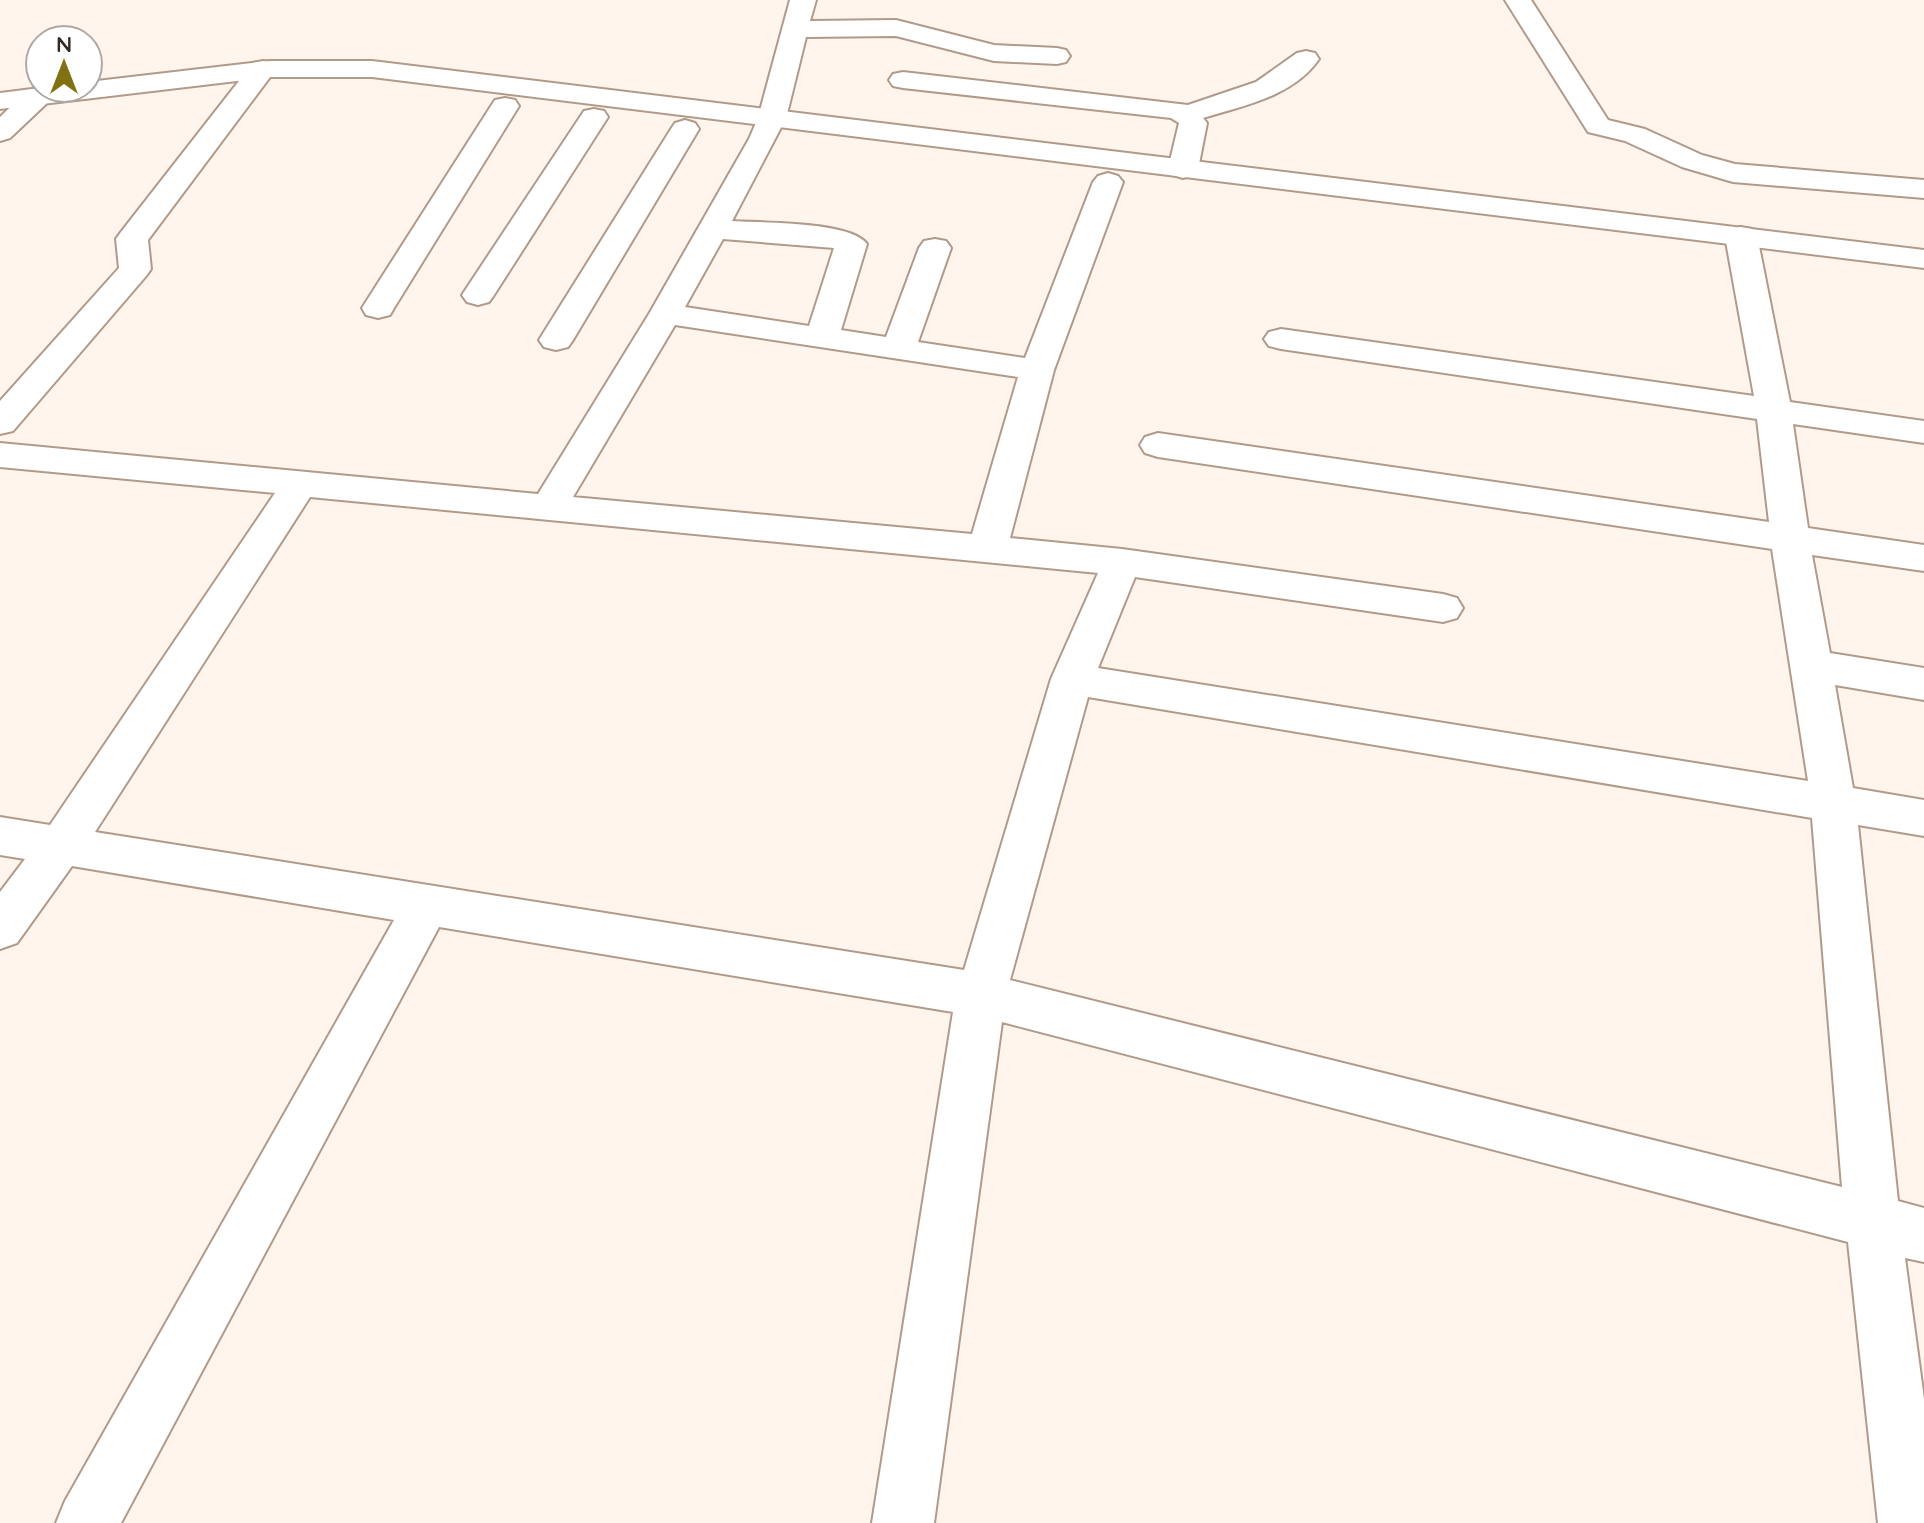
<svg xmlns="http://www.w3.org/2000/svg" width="1924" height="1523" font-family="Quicksand,sans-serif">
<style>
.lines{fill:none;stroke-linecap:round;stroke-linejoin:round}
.minor-casing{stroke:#b19a89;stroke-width:4}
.major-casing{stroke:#b19a89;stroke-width:4}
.minor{fill:#fff;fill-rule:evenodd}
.major{fill:#fff;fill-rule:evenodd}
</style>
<rect width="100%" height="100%" fill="#fff5ed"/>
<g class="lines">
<defs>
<path id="minor" d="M790,0h26l-6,21 86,-1 98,25 63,3 9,2 4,6 -4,6 -9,2 -63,-3 -98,-25 -90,1 -20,81 -54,103c29,2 119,0 135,23l-26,86 45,7 33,-89 5,-7 11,-2 11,2 5,7 -33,94 107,16 68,-176 5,-6 10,-3 10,3 5,6 -69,188 -44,168 112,11 321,45 14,4 6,10 -6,10 -14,4 -308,-45 -37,91 710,113 -36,-232 -614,-92 -13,-4 -5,-8 5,-8 13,-4 611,89 -12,-103 -476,-70 -12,-3 -5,-7 5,-7 12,-3 473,67 -29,-160 5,-7 11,-2 11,2 5,7 33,166 134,19v22l-131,-19 15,104 116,17v26l-112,-16 18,98 94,15v32l-89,-15 18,103 71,12v36l-66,-11 40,376 26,7v54l-19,-4 19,141v124h-46l-30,-281 -846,-220 -68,501h-62l81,-511 -514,-85 -318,596h-65l9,-22 329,-581 -322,-54 -55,77 -17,6v-57l25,-33 -25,-4v-38l50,8 225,-332 -275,-26v-24l538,51 111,-180 100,-175 9,-21zM723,239l111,9 -25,78 -124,-19zM675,325l343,52 -46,157 -399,-37zM310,497l788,76 -47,106 -87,291 -869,-138zM1088,697l724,121 30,369 -832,-207z
M1505,0h26l77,120 37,9 57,26 33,9 189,16v18l-191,-16 -51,-15 -57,-26 -37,-9z
M1306,51l9,2 4,6c-25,37 -76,47 -116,59l4,5 -9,46 -5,6 -10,3 -10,-3 -5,-6 11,-46 -8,-5 -268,-30 -10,-2 -4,-6 4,-6 10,-2 285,33 68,-23 41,-29z
M263,61l10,2 3,6 -128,171 3,29 -5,7 -133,155 -13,3v-33l119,-133 -3,-29 5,-7 132,-169z
M36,90l10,2 4,6 -4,6 -36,34 -10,3v-24l26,-25z
M505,98l10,2 4,6 -125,202 -4,7 -12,3 -12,-3 -4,-7 129,-202 4,-6z
M594,109l10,2 4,6 -114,178 -5,7 -11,3 -11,-3 -5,-7 122,-184z
M685,120l10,3 4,6 -126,211 -5,7 -12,3 -12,-3 -5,-7 132,-211 4,-6z"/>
<path id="major" d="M270,61h102l1552,189v18l-1552,-191h-102l-270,32v-16l40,-5h48v-6z"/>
</defs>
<!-- minor casing -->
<use href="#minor" class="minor-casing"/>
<!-- major casing -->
<use href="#major" class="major-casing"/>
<!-- minor -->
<use href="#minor" class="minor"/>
<!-- major -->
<use href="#major" class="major"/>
</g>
<!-- north arrow -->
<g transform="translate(64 64)"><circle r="38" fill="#ffffff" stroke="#ada9a7" stroke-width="2"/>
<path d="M0-6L14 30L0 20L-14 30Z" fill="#807112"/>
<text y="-12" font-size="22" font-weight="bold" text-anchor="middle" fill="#322922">N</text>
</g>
</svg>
